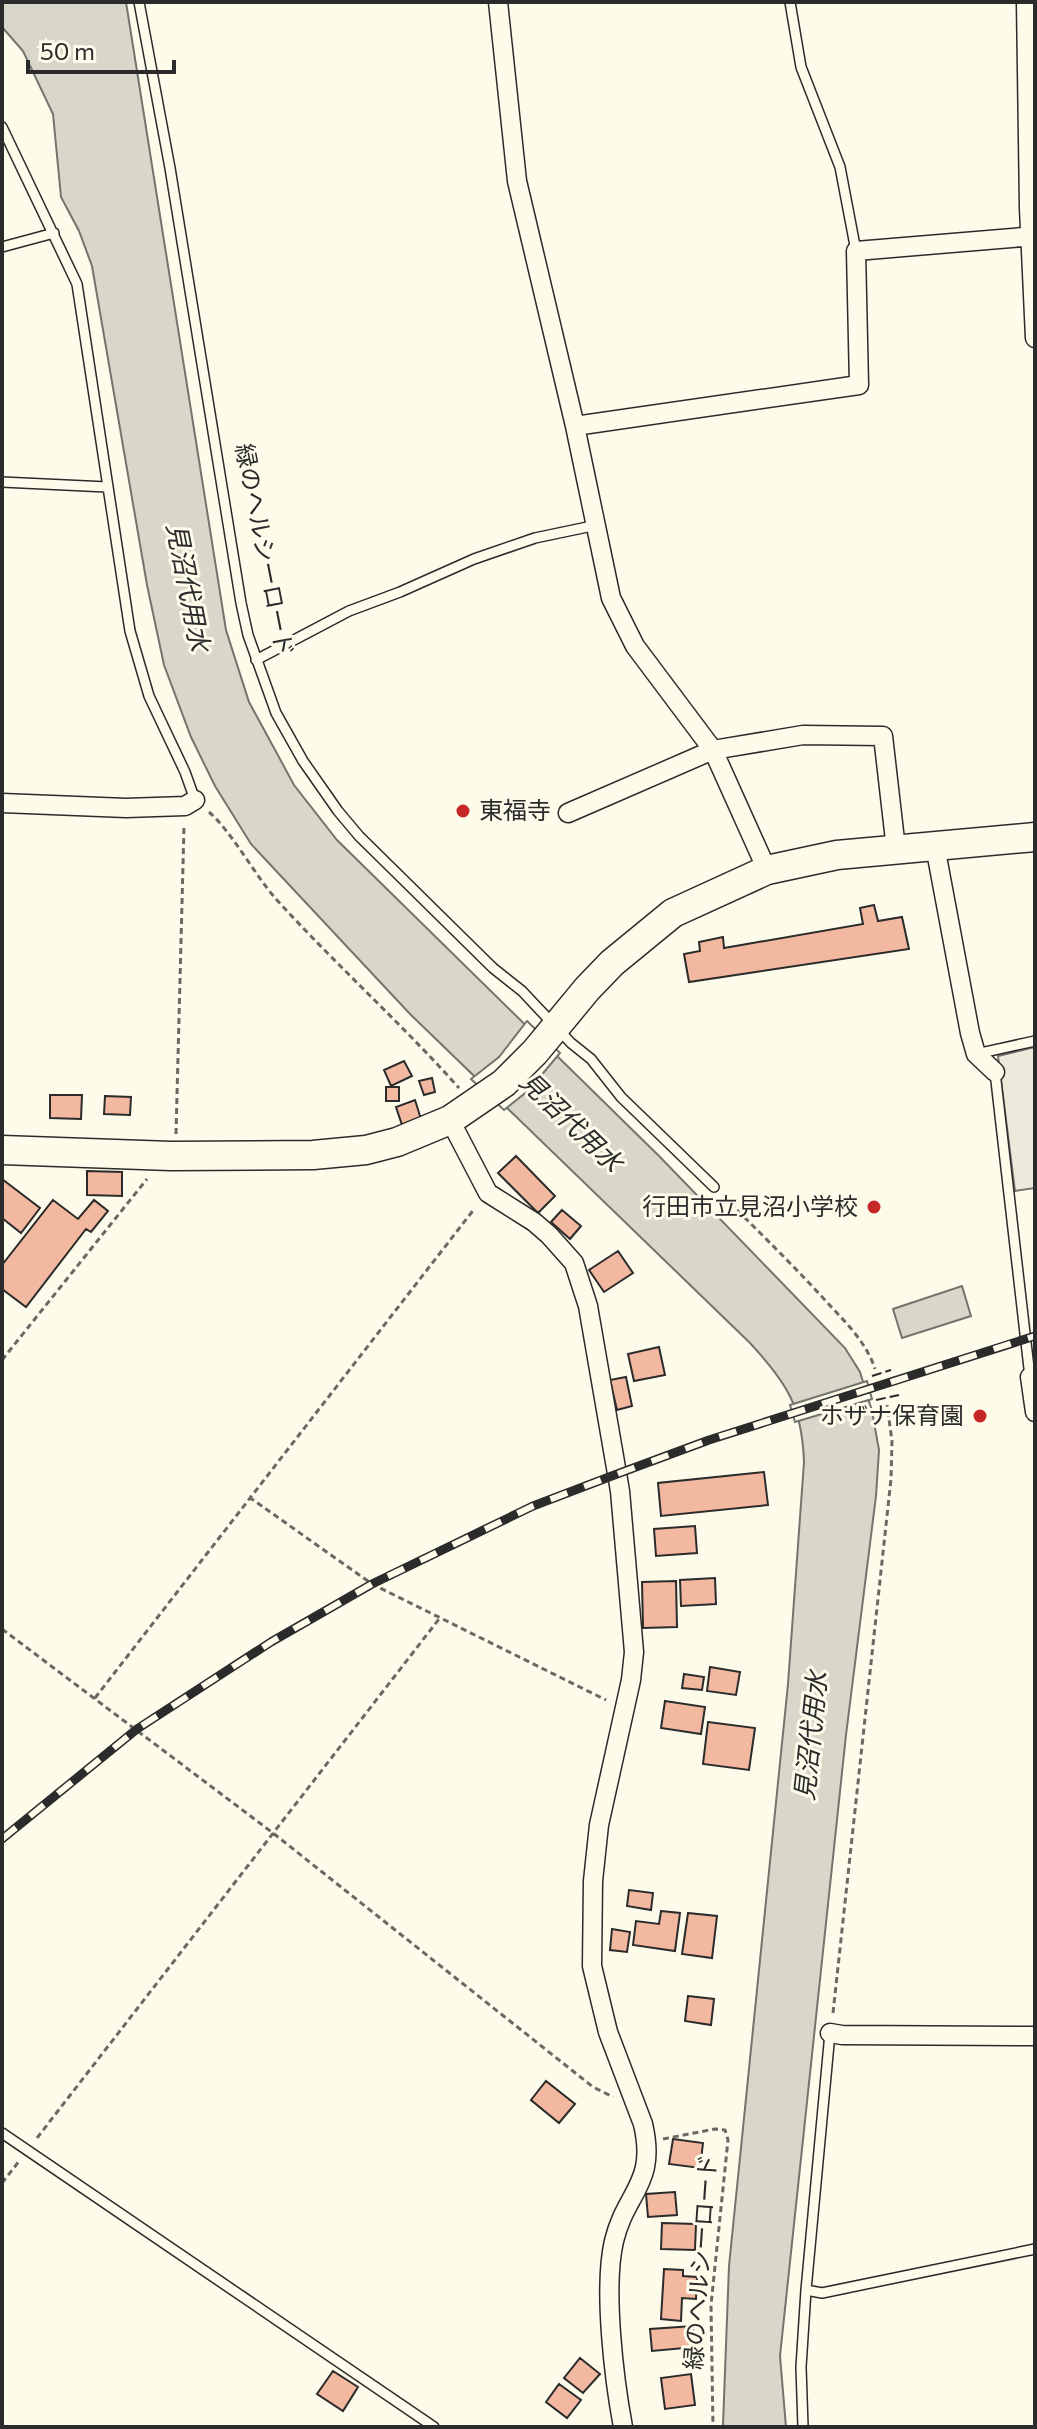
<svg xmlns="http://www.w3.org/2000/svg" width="1037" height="2429" font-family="Commissioner,'Noto Sans JP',sans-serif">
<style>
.green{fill:#ecebdb;stroke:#74746e;stroke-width:2}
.water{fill:#d8d7c9;stroke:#74746e;stroke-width:2}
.pier{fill:#fdfbea;stroke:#74746e;stroke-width:2}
.building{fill:#f2b8a0;stroke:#2b2b2b;stroke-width:2}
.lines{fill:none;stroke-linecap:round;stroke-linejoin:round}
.service-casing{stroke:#2b2b2b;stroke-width:12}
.minor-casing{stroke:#2b2b2b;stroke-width:21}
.primary-casing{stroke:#2b2b2b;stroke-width:31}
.path{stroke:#6a6964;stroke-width:3;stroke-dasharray:6 4;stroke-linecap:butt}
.service{stroke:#fdfbea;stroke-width:9}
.minor{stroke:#fdfbea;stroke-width:18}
.primary{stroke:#fdfbea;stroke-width:28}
.rail-casing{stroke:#2b2b2b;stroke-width:9}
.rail{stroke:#fdfbea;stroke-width:6;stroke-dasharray:18;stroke-linecap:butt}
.fence{stroke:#2b2b2b;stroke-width:2;stroke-dasharray:10 4;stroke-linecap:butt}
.poi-dot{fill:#c62828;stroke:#fdfbea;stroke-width:3}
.labels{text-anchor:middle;stroke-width:6;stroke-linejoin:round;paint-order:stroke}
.street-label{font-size:24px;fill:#2b2b2b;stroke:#fdfbea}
.poi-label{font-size:24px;fill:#2b2b2b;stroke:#fdfbea;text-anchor:end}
.water-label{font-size:26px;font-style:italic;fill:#2b2b2b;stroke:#fdfbea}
</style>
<rect width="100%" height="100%" fill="#fdfbea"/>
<!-- green -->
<path class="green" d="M1035,1047v141l-20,3 -17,-135z"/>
<!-- water -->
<path class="water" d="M2,2h124l100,628 23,72 45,83 43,55 322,316 186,192 15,24 12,39 7,39 -3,46 -30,239 -66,621 6,71h-62l-1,-2 6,-159 59,-582 16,-222c-2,-56 -17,-79 -54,-119l-340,-329 -159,-170 -36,-58 -24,-49 -27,-72 -17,-80 -55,-319 -13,-35 -18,-34 -8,-83 -30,-63 -21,-24z
M962,1286l9,30 -69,22 -9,-29z"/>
<!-- pier -->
<path class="pier" d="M527,1021l33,32 -31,37 -25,20 -33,-31 28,-22z
M867,1381l5,18 -77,23 -5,-17z"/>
<!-- building -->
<path class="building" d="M874,905l4,16 24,-4 7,32 -220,33 -5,-28 16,-3 -1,-9 24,-5 1,11 139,-24 -3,-16z
M404,1061l8,15 -21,10 -7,-16z
M432,1078l3,14 -11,3 -5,-14z
M386,1087h13v14h-13z
M50,1095h32l-1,24 -31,-1z
M105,1096l26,1 -1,18 -26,-1z
M415,1100l6,19 -19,6 -6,-18z
M516,1156l39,40 -17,17 -40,-40z
M87,1171l35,1v24l-35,-1z
M2,1179l38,29 -19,25 -19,-15z
M53,1200l25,19 16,-19 14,11 -17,21 -5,-3 -60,78 -24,-18v-24z
M562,1210l19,16 -11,13 -19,-17z
M618,1251l15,22 -29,19 -15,-22z
M659,1347l6,28 -31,6 -6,-27z
M626,1377l6,29 -15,4 -7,-30z
M764,1472l4,33 -107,11 -3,-33z
M695,1526l2,27 -41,3 -2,-27z
M715,1578l1,26 -35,2 -1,-26z
M676,1581l1,46 -34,1 -1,-46z
M710,1667l30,5 -4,23 -29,-4z
M684,1674l20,3 -2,13 -20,-2z
M665,1701l40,6 -4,27 -40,-6z
M708,1722l47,6 -6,42 -46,-6z
M629,1890l24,3 -2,17 -24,-4z
M661,1911l19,2 -5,38 -42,-6 3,-24 23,3z
M688,1913l29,3 -5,42 -30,-4z
M612,1929l18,3 -3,20 -17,-2z
M688,1996l26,3 -3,26 -26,-4z
M546,2081l29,23 -16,19 -28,-23z
M673,2139l30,4 -3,25 -31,-4z
M675,2192l2,23 -29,2 -2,-23z
M662,2223l34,1 -1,26 -34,-1z
M664,2269l19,1v6l14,1 -1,22 -14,-1 -1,23 -20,-2z
M693,2326l2,21 -43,4 -2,-22z
M580,2358l20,16 -17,19 -19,-15z
M333,2371l25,16 -15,24 -26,-17z
M691,2374l4,31 -30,4 -4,-31z
M559,2384l22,16 -14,18 -21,-16z"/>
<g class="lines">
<defs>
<path id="service" d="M139,2l31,166 71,435 7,32 28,78 27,48 35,50 21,25 134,132 29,23 49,52 20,16 30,38 93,90
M790,2l11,65 39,100 16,84
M2,127l75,157 53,347 19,65 36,76 10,28
M2,247l52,-14
M2,482l105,5
M256,660l93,-49 51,-19 74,-33 61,-21 62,-13
M976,1054l59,-13
M995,1072l35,305
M2,2133l432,294
M806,2290l16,3 213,-44
M803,2427l-2,-60 5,-77 24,-257"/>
<path id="minor" d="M498,2l19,179 58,245 36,172 24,48 78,104 54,120
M1026,2l3,206 6,130
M575,426l284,-41 -3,-134 179,-15
M2,803l124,5 59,-2 10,-6
M568,813l145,-63 90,-15 80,1 13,113
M935,846l35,187 6,21 19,18
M450,1120l38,73 46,29 15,13 25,28 14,43 32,185 14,161 -3,28 -32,145 -6,56 -1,85 16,66 35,92c14,60 -17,67 -29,117 -11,47 0,138 9,186
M1030,1377l5,35
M830,2033l12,2 193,1"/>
<path id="primary" d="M2,1150l169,6 142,-1 53,-5 31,-8 53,-22 54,-37 31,-31 52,-63 25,-26 61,-50 94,-43 70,-15 198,-18"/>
</defs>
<!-- service casing -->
<use href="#service" class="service-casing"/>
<!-- minor casing -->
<use href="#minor" class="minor-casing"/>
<!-- primary casing -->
<use href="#primary" class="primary-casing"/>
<!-- path -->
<path class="path" d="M209,812c23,20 45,62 67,87 59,65 124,123 183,189
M176,1134l8,-308
M723,1196c34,34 68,67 101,103 20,22 42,42 51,70
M2,1360l145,-181
M249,1497l123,87 234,116
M2,1629l271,204 320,254 20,10
M95,1698l380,-490
M833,2013l58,-534 1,-38 -5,-36
M37,2138l402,-519
M663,2139l52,-10 10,1 3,10 -17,165 2,122
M2,2183l18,-23"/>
<!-- service -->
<use href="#service" class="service"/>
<!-- minor -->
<use href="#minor" class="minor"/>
<!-- primary -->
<use href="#primary" class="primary"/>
<defs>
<path id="rail" d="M2,1839l135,-110 134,-87 101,-58 161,-78 84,-32 92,-34 326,-104"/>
</defs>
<!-- rail casing -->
<use href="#rail" class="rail-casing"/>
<!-- rail -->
<use href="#rail" class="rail"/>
<!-- fence -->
<path class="fence" d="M872,1376l19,-6
M876,1400l23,-5"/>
</g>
<!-- markers -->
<g class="poi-dot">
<circle cx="463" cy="811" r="8"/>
<circle cx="874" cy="1207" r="8"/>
<circle cx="980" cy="1416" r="8"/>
</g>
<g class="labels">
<!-- street labels -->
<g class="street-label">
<text transform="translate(264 550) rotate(79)" y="8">緑のヘルシーロード</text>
<text transform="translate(701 2262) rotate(-86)" y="8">緑のヘルシーロード</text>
</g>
<!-- poi labels -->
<g class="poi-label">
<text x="479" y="819" text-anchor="start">東福寺</text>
<text x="858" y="1215">行田市立見沼小学校</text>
<text x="964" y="1424">ホザナ保育園</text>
</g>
<!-- water labels -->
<g class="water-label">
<text transform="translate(188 587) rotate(79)" y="9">見沼代用水</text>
<text transform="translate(571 1122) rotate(44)" y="9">見沼代用水</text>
<text transform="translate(811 1736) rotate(-84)" y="9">見沼代用水</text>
</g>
</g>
<!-- border -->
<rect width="1037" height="2429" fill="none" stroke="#2b2b2b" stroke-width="8"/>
<!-- scale -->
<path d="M28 60v12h146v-12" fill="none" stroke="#2b2b2b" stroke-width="4"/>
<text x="40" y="60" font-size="24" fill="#2b2b2b" stroke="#fdfbea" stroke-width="6" paint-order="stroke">50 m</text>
</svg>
